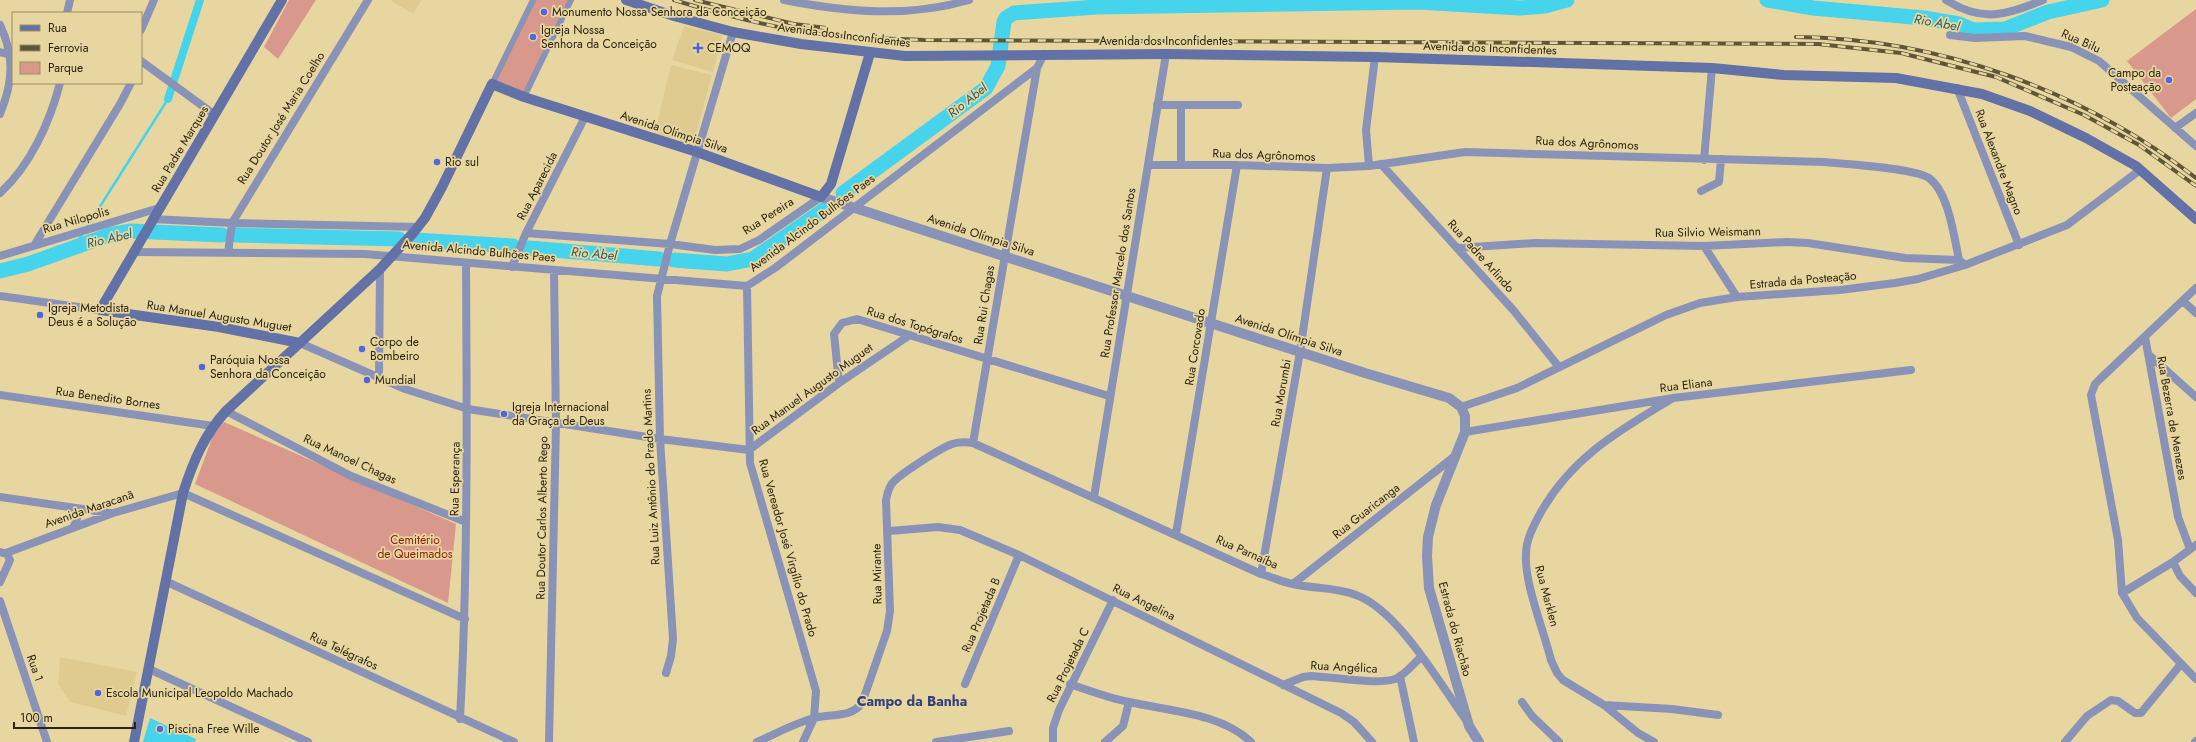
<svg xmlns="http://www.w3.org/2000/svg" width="2196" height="742" font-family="Jost,sans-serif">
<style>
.built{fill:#dfcb8f}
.green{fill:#d8988b}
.water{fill:#46d3ec}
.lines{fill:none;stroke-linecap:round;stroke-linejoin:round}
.stream{stroke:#46d3ec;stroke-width:2.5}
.canal{stroke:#46d3ec;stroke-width:8}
.river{stroke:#46d3ec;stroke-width:15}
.pedestrian{stroke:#8893b7;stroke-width:6}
.minor{stroke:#8893b7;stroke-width:8}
.tertiary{stroke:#8893b7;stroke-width:10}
.secondary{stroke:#6372a6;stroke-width:10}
.rail-casing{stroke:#5f5537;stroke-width:4}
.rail{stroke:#e8d6a1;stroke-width:2.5;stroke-dasharray:8;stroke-linecap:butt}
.poi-dot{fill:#5166db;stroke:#e8d6a1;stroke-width:1.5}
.labels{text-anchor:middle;stroke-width:3.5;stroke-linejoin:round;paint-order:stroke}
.poi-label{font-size:12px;fill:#2a230e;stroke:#e8d6a1;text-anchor:start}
.street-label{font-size:12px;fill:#2a230e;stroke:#e8d6a1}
.park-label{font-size:12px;fill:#8d1a07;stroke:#e8d6a1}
.water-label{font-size:13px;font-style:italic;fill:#255e68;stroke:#e8d6a1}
.quarter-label{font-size:14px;font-weight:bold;fill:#34407b;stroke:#e8d6a1}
</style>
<rect width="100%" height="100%" fill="#e8d6a1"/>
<!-- built -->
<path class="built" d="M390,0h32l-9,14z
M684,26l38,9 -9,37 -41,-12z
M671,65l41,10 -19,70 -39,-10z
M60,657l77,15 -11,44 -56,-14 -12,-18z"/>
<!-- green -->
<path class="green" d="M289,0h27l-38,59 -14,-12z
M533,0h38l-47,97 -32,-13z
M2196,9v90l-25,19 -44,-57z
M224,422l232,102 -8,79 -253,-119 19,-51z"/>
<!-- water -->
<path class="water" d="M150,718l46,21 -1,3h-52z"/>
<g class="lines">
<!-- stream -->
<path class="stream" d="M87,227l81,-128
M74,247l9,-14"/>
<!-- canal -->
<path class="canal" d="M168,99l32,-99"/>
<!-- river -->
<path class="river" d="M1767,0l46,8 111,10 35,6 14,6 32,-1 43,-17 54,-12
M843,193l143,-105 12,-22 6,-44 2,-4 8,-5 83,-6 320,-5 103,6 25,-2 22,-6
M236,235l163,4
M415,240l98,6
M529,248l130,11
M674,260l53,4 26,-5 75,-52
M0,271l28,-7 81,-29 22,-4 91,4"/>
<!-- pedestrian -->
<path class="pedestrian" d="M492,84l41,-84
M524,97l47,-97"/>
<!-- minor -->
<path class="minor" d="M784,0c62,12 124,18 185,0
M1946,0c36,23 61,15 97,0
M67,13l3,-13
M0,25c15,32 13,57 0,89
M141,30l13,-30
M1950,35l25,3 50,-2 46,11 28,14 97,85
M0,52l11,3
M141,61l74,54
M1957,88l62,157
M1157,105h81
M2175,128l21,-15
M1704,160l8,-92
M1381,164l133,147 45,56
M1148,165h89l90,3 42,-2 96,-14 359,10c20,2 91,6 105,16 20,15 25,59 30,82l6,5
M1181,165v-60
M1369,166l-3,-36 9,-73
M1701,191l18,-9 2,-23
M0,193c30,-27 50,-71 60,-110
M152,219l80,4 187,4
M526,233l144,11 45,6 25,-1 19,-9 62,-43
M35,244l85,-140 11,-21
M1704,246l33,51
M1457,248l78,-5 169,3 83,-4 21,1 97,15 54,2
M133,252l232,2 382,32 28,-18 262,-200
M228,253l4,-30 136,-223
M0,256l159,-48
M512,267l14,-34 59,-116
M747,286l3,177 66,228 -2,27 -11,24
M2196,288l-96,91 -5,5 -4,11 27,145 4,53 15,25 59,61
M0,296l100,14
M2183,301l13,12
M2145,337l33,180 12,32
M300,343l105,46 63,20 192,30 89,11 90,-67 71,-48
M2149,355l47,42
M379,378l1,-109
M839,383l-5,-49 8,-11 15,-4 252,77
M0,395l213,31
M1461,407l56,-19 149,-73 34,-12 37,-6 103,-7 55,-7 23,-4 47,-14 102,-40 73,-55
M226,411l125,65 115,46
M1465,432l208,-34 238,-28
M973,443l64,-375 7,-14
M0,497l110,16
M1094,497l72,-443
M73,528l4,-9 -2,-11
M889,531l49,-4 22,3 59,25 322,158 13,9 18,20
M1176,534l61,-369
M0,552l7,2 3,6 -10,22
M6,553l107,-40 70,-20 282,126
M2173,562l7,14 16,17
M1261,574l39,-222 27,-184
M165,581l349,161
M1293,584l162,-128
M2122,593l51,-31 23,-17
M0,601l47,141
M149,669l159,73
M666,673l5,-17 2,-17 -13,-200 -3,-143 13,-52 63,-212
M1400,676l14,66
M965,684l54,-129
M1070,684c20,7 39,14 59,18 40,9 92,11 122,40
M1283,685l20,-8 8,-1c21,1 66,9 84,3 10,-4 18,-15 26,-22
M1522,702l10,14 27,26
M1604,705l68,4 46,6
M460,719c8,-152 7,-304 6,-456
M549,742l7,-318 -2,-154
M757,742c18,-8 38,-19 57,-24 17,-5 36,1 48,-15l25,-72 3,-20 -4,-111c1,-5 2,-10 5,-15 5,-9 50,-37 61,-41 7,-2 14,-2 21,-1l288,131c11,3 21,8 32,10 21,5 43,3 63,11 42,15 84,89 110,125
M936,742l73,-11
M1053,742v-14l6,-18 54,-110
M1105,742l18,-16 6,-24
M1654,742l-16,-9 -34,-28 -41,-25 -6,-7 -6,-13c-7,-29 -27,-77 -25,-106 0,-15 8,-29 15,-42 32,-56 78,-81 132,-114
M2065,742l22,-26 24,-16 7,1 17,12h6l40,-49
M2195,742l1,-1"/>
<!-- tertiary -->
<path class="tertiary" d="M821,197l544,176 84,25 12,9 4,9v16l-29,73 -8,32 -1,19 2,32 40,138 10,16"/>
<!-- secondary -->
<path class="secondary" d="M282,0l-182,310 119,17 81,16
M626,0l48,16 59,16 68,12 104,12 261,-2 209,3 337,11 72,7 112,3 86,16 48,17 56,27 50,28 60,53
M134,742l49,-249c10,-31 21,-58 43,-82l154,-142 34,-37 11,-14 17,-31 50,-103 32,13 173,55 124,45 10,-13 39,-131"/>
<defs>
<path id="rail" d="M674,0c39,12 78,22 119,30 43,8 87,8 131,10l894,4 83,9 95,24 88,38 55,30 57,41
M695,0l99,24 32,4
M1796,37c142,1 288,54 400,141"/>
</defs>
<!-- rail casing -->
<use href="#rail" class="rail-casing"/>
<!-- rail -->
<use href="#rail" class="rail"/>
</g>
<!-- markers -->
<g class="poi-dot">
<circle cx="544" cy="12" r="4"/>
<circle cx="533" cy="37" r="4"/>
<path d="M696 42h4v4h4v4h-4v4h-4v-4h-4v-4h4z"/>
<circle cx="2169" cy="80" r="4"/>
<circle cx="437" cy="162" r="4"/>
<circle cx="40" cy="315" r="4"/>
<circle cx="362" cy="349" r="4"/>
<circle cx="202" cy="367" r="4"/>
<circle cx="367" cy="380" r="4"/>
<circle cx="504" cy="414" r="4"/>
<circle cx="98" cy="693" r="4"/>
<circle cx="160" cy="729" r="4"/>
</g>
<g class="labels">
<!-- poi labels -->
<g class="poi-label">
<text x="552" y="16">Monumento Nossa Senhora da Conceição</text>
<text x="541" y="34">Igreja Nossa<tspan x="541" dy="14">Senhora da Conceição</tspan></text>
<text x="707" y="52">CEMOQ</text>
<text x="2161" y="77" text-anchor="end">Campo da<tspan x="2161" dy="14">Posteação</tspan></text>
<text x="445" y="166">Rio sul</text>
<text x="48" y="312">Igreja Metodista<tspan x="48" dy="14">Deus é a Solução</tspan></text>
<text x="370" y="346">Corpo de<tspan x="370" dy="14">Bombeiro</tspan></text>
<text x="210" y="364">Paróquia Nossa<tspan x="210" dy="14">Senhora da Conceição</tspan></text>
<text x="375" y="384">Mundial</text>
<text x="512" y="411">Igreja Internacional<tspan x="512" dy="14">da Graça de Deus</tspan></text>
<text x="106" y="697">Escola Municipal Leopoldo Machado</text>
<text x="168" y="733">Piscina Free Wille</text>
</g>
<!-- street labels -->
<g class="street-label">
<text transform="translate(844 35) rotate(7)" y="4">Avenida dos Inconfidentes</text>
<text x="1166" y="45">Avenida dos Inconfidentes</text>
<text transform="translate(2081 41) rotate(24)" y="4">Rua Bilu</text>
<text transform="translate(1490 48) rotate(2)" y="4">Avenida dos Inconfidentes</text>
<text transform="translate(281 118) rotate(-58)" y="4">Rua Doutor José Maria Coelho</text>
<text transform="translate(674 132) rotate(18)" y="4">Avenida Olímpia Silva</text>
<text transform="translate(1587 143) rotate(3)" y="4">Rua dos Agrônomos</text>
<text transform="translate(180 149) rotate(-59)" y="4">Rua Padre Marques</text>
<text transform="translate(1264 155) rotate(2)" y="4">Rua dos Agrônomos</text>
<text transform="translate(1999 162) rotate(69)" y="4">Rua Alexandre Magno</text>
<text transform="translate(537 186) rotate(-63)" y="4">Rua Aparecida</text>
<text transform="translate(768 216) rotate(-33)" y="4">Rua Pereira</text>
<text transform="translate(76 220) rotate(-16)" y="4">Rua Nilopolis</text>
<text transform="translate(812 223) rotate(-37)" y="4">Avenida Alcindo Bulhões Paes</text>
<text transform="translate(1708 232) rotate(-1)" y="4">Rua Silvio Weismann</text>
<text transform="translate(981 235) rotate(18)" y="4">Avenida Olímpia Silva</text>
<text transform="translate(479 251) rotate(5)" y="4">Avenida Alcindo Bulhões Paes</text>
<text transform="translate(1481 256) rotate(48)" y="4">Rua Padre Arlindo</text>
<text transform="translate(1118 273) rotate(-81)" y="4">Rua Professor Marcelo dos Santos</text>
<text transform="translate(1803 280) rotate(-5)" y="4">Estrada da Posteação</text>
<text transform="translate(984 305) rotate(-81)" y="4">Rua Rui Chagas</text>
<text transform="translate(219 316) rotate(9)" y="4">Rua Manuel Augusto Muguet</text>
<text transform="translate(915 325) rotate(17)" y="4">Rua dos Topógrafos</text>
<text transform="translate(1289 335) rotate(18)" y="4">Avenida Olímpia Silva</text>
<text transform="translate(1195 347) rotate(-81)" y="4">Rua Corcovado</text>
<text transform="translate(1686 385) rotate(-7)" y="4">Rua Eliana</text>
<text transform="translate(812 389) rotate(-36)" y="4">Rua Manuel Augusto Muguet</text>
<text transform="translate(1281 393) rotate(-80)" y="4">Rua Morumbi</text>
<text transform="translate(108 398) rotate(8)" y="4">Rua Benedito Bornes</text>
<text transform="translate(2172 418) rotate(80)" y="4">Rua Bezerra de Menezes</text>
<text transform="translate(350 459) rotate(25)" y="4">Rua Manoel Chagas</text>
<text transform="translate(651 477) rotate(-93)" y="4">Rua Luiz Antônio do Prado Martins</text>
<text transform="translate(455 479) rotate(-89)" y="4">Rua Esperança</text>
<text transform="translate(89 509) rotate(-19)" y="4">Avenida Maracanã</text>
<text transform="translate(1366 511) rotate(-38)" y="4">Rua Guaricanga</text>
<text transform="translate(542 518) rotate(-89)" y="4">Rua Doutor Carlos Alberto Rego</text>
<text transform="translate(788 548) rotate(74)" y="4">Rua Vereador José Virgílio do Prado</text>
<text transform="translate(1247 552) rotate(24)" y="4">Rua Parnaíba</text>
<text transform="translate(877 574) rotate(-91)" y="4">Rua Mirante</text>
<text transform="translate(1547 596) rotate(75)" y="4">Rua Marklen</text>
<text transform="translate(1144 602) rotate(26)" y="4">Rua Angelina</text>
<text transform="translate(981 615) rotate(-67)" y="4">Rua Projetada B</text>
<text transform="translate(1455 629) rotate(75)" y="4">Estrada do Riachão</text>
<text transform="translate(344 651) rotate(25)" y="4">Rua Telégrafos</text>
<text transform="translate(1068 665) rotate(-64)" y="4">Rua Projetada C</text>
<text transform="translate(1344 667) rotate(3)" y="4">Rua Angélica</text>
<text transform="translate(35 668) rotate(71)" y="4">Rua 1</text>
</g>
<!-- park labels -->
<g class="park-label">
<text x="415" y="544">Cemitério<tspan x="415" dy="14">de Queimados</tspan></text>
</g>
<!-- water labels -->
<g class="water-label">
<text transform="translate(1937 22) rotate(10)" y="5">Rio Abel</text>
<text transform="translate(967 100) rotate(-39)" y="5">Rio Abel</text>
<text transform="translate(109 238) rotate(-13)" y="5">Rio Abel</text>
<text transform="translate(594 253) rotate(5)" y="5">Rio Abel</text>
</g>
<!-- quarter labels -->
<g class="quarter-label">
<text x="912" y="706">Campo da Banha</text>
</g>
</g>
<!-- legend -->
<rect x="12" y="12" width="130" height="72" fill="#e8d6a1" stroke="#9c8e66"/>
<rect x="20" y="25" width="20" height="6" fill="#6372a6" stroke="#9c8e66"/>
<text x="48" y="32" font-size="12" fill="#2a230e">Rua</text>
<rect x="20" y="45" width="20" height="6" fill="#5f5537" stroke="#9c8e66"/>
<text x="48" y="52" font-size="12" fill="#2a230e">Ferrovia</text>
<rect x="20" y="62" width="20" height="12" fill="#d8988b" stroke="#9c8e66"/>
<text x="48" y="72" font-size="12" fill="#2a230e">Parque</text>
<!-- scale -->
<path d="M14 722v6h121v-6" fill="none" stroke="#2a230e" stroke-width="2"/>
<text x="20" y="722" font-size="12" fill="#2a230e" stroke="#e8d6a1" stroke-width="3" paint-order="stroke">100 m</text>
</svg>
